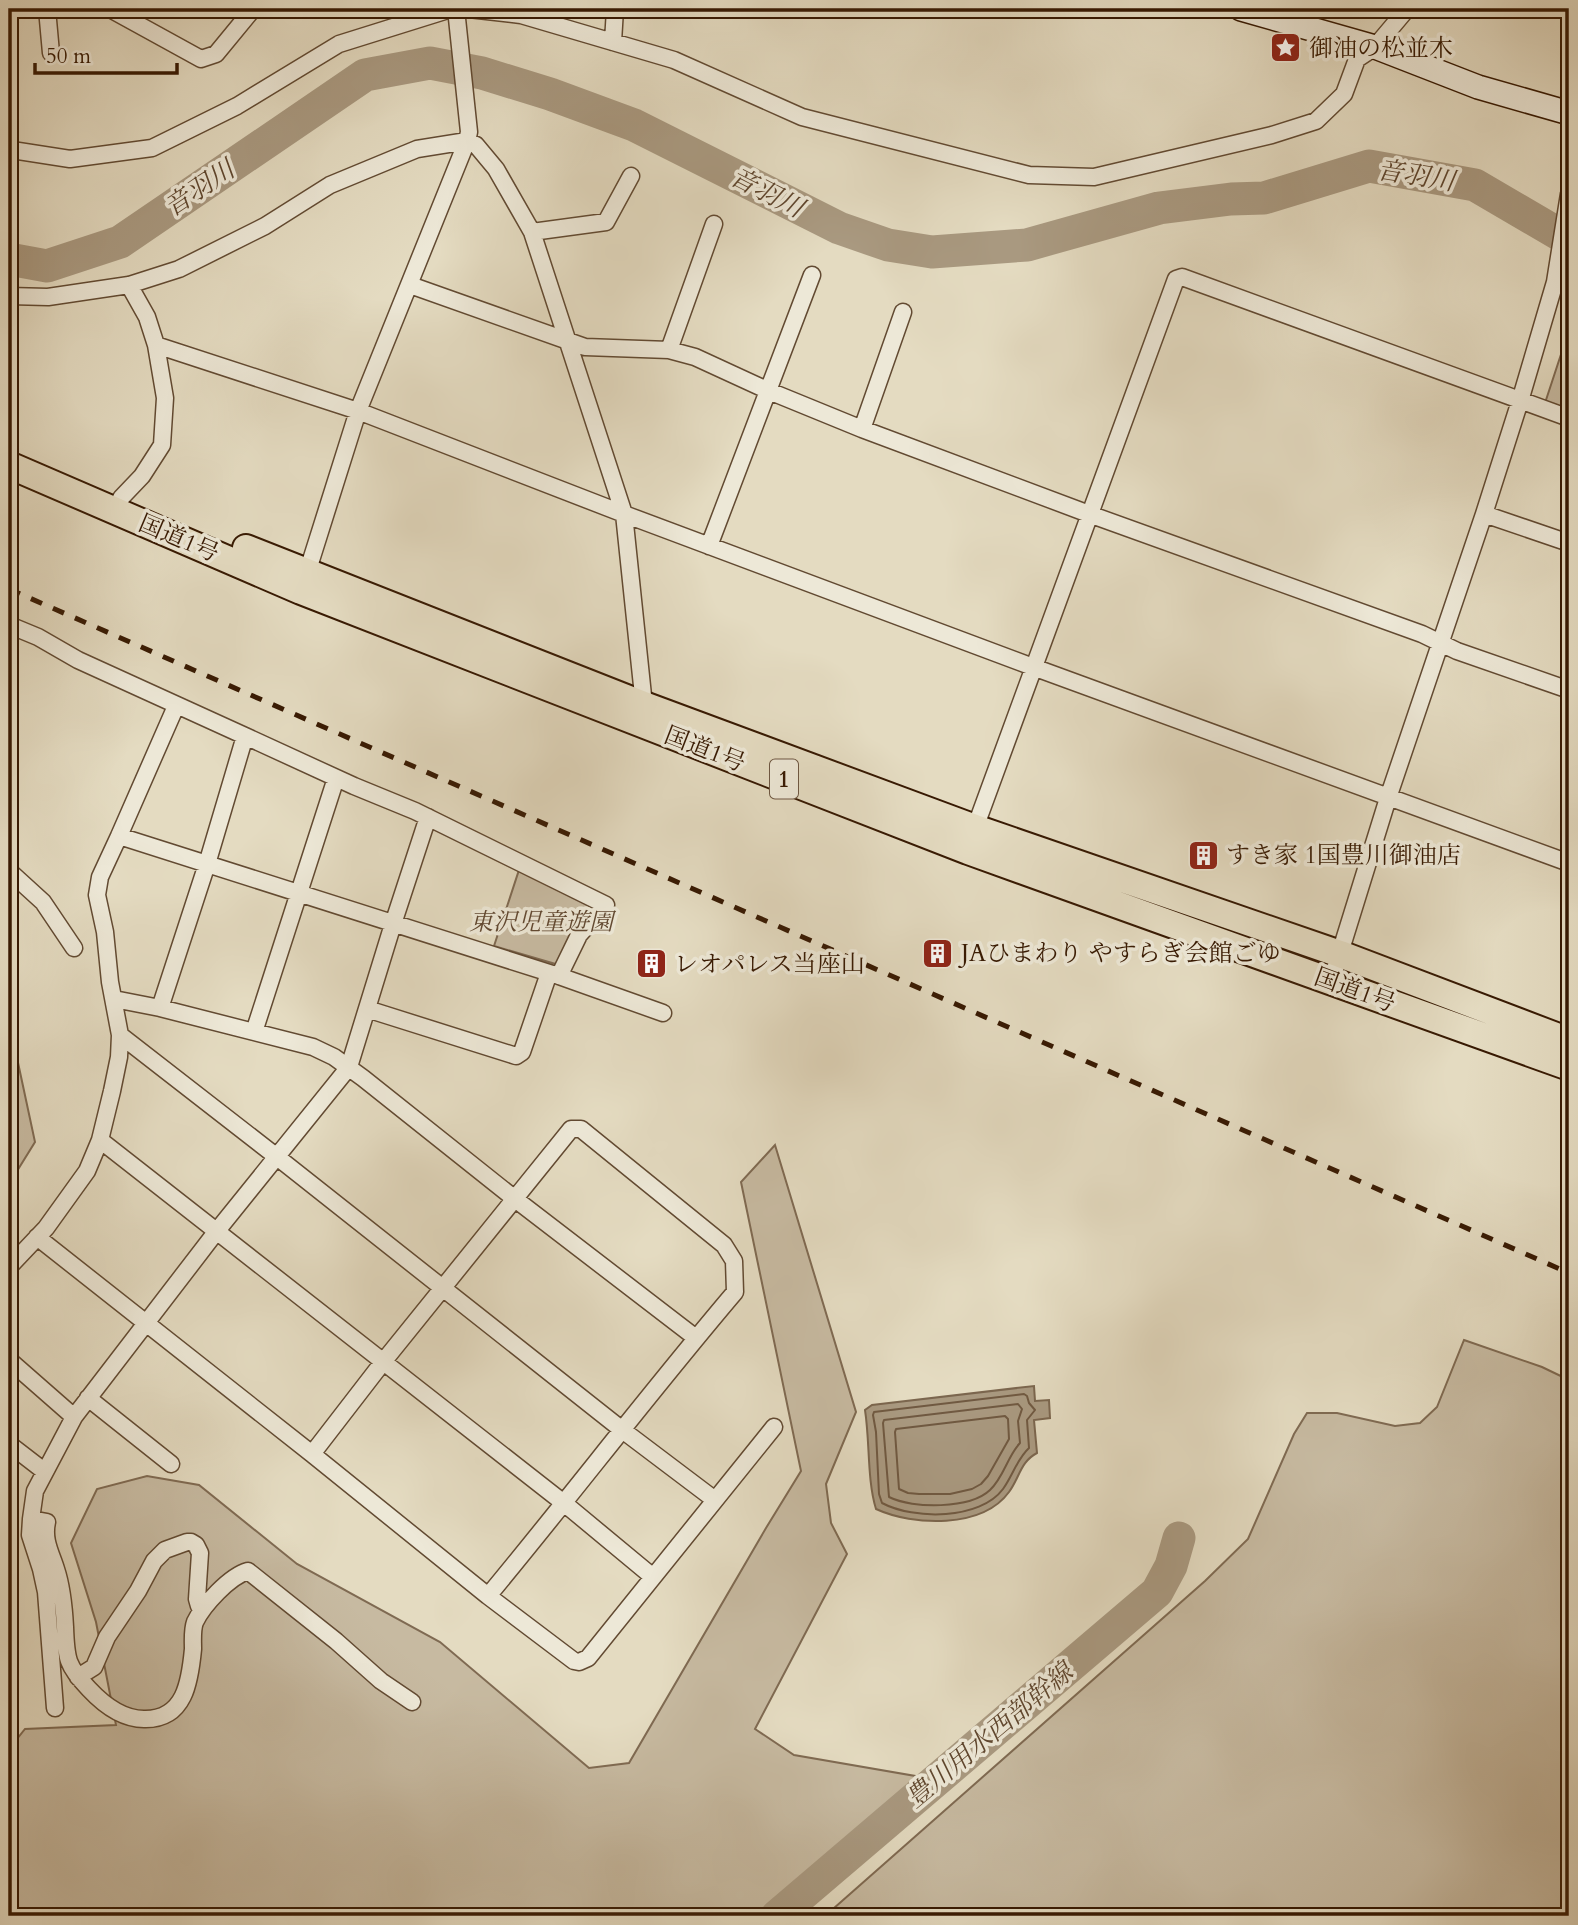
<svg xmlns="http://www.w3.org/2000/svg" width="1578" height="1925" font-family="Cardo,'Noto Serif JP',serif">
<style>
.green{fill:#c7baa1;stroke:#7f6a52;stroke-width:2}
.water{fill:#a99980;stroke:#7b664e;stroke-width:2}
.lines{fill:none;stroke-linecap:round;stroke-linejoin:round}
.shore{stroke:#705941;stroke-width:2}
.river{stroke:#a99980;stroke-width:33}
.minor-casing{stroke:#624a32;stroke-width:19}
.secondary-casing{stroke:#371902;stroke-width:26}
.trunk-casing{stroke:#371902;stroke-width:30}
.minor{stroke:#ede8d7;stroke-width:16}
.secondary{stroke:#ede8d7;stroke-width:23}
.trunk{stroke:#e4dbc1;stroke-width:26}
.rail{stroke:#371902;stroke-width:5;stroke-dasharray:12 12;stroke-linecap:butt}
.labels{text-anchor:middle;stroke-width:7;stroke-linejoin:round;paint-order:stroke}
.shield{fill:#ede8d7;stroke:#6e5742;stroke-width:2}
.shield-label{font-size:23px;font-weight:bold;fill:#371902}
.poi-label{font-size:24px;fill:#371902;stroke:#ede8d7;text-anchor:start}
.street-label{font-size:24px;fill:#371902;stroke:#ede8d7}
.park-label{font-size:24px;font-style:italic;fill:#624932;stroke:#ede8d7}
.water-label{font-size:26px;font-style:italic;fill:#5f462e;stroke:#ede8d7}
</style>
<rect width="100%" height="100%" fill="#e4dbc1"/>
<filter id="stains"><feTurbulence type="fractalNoise" baseFrequency=".00286" numOctaves="4"/><feColorMatrix values="0 0 0 0 .2 0 0 0 0 .09 0 0 0 0 .02 0 0 0 .5 -.17"/></filter>
<radialGradient id="worn" r=".72"><stop offset=".6" stop-color="#630" stop-opacity="0"/><stop offset="1" stop-color="#630" stop-opacity=".3"/></radialGradient>
<!-- green -->
<path class="green" d="M1569,330v81l-24,-8z
M519,870l78,39 -38,56 -65,-19z
M9,1045l8,13 18,84 -26,42z
M775,1145l81,267 -30,72 5,39 16,31 -92,175 39,26 127,22 -153,139h-759v-167l16,-20 91,-4 -20,-103 -25,-79 26,-54 50,-13 52,9 98,79 143,78 149,126 40,-5 137,-235 35,-57 -60,-289z
M1464,1340l78,27 27,13v536h-744l380,-335 43,-42 46,-105 13,-21h30l58,13 25,-3 17,-16z"/>
<!-- water -->
<path class="water" d="M1034,1386l1,15 14,-1 1,18 -16,2 3,33c-17,9 -17,24 -28,39 -27,37 -96,34 -133,17 -9,-29 -6,-67 -11,-99l7,-5z"/>
<g class="lines">
<!-- shore -->
<path class="shore" d="M1024,1394l3,2 2,7 6,7 -8,10 2,28c-12,11 -16,27 -26,41 -23,31 -89,31 -121,14l-3,-9 -3,-62 -3,-17 1,-3z
M1018,1404l4,5 -4,12 2,22c-13,14 -16,34 -30,47 -20,19 -77,19 -101,7l-6,-74 1,-3z
M1005,1416l3,3 1,20 -21,37 -7,8 -9,5 -22,5h-31l-11,-1 -9,-4 -4,-57 1,-3z"/>
<!-- river -->
<path class="river" d="M9,259l38,7 73,-24 245,-167 65,-12 52,10 68,21 84,31 205,103 49,17 44,7 95,-7 132,-37 72,-9 33,-1 105,-32 106,19 94,55
M777,1916l380,-324 14,-26 8,-28"/>
<defs>
<path id="minor" d="M47,9l4,44
M110,9l91,50 15,-5 37,-45
M469,9l52,6 153,45 128,57 227,58 65,2 178,-42 44,-14 28,-27 13,-35 18,-12 32,-38
M613,42l2,-33
M9,147l3,3 58,9 82,-11 85,-42 102,-62 112,-35
M532,232l74,-10 25,-46
M129,285l18,32 9,28 202,66 266,103 409,153 536,196
M410,285l175,62 84,3 26,7 74,34 93,38 227,85 333,120 35,17 112,39
M9,296l39,1 81,-12 50,-16 86,-43 65,-41 87,-36 50,-8 9,4 20,24 36,63 92,282 20,191
M669,350l45,-126
M862,429l41,-117
M121,498l21,-22 20,-31 3,-47 -9,-53
M1484,514l85,29
M709,546l103,-271
M307,573l51,-162 109,-270 2,-9 -13,-123
M9,625l29,12 40,23 167,76 -38,128 -47,144
M245,736l109,50 61,25 191,94 -27,30 -20,41
M975,828l201,-549 6,-2 387,141
M119,836l57,-130
M9,871l34,31 31,46
M1331,982l57,-184 96,-284 36,-113 35,-119 14,-88
M114,999l46,9 153,39 21,10 29,21 152,121 181,139
M367,1009l149,47 6,-4 27,-79
M254,1032l82,-254
M120,1035l157,122 344,272 94,71
M100,1140l465,364 88,73
M37,1237l275,217 176,142 86,65 5,1 9,-4 186,-231
M9,1267l37,-39 41,-57 13,-31 12,-49 7,-34 1,-22 -10,-53 -5,-50 -8,-37 3,-18 19,-41 440,140 104,37
M9,1360l65,57 -39,74 -4,28 -1,16 11,34 5,23 9,116
M88,1398l83,66
M74,1417l142,-185 133,-165 44,-143 35,-107
M9,1444l35,27
M312,1454l71,-92 188,-233h10l143,116 10,16 1,31c-85,100 -164,204 -247,304
M31,1519l16,3c-4,18 4,31 9,47 6,18 8,39 9,58 1,32 2,39 24,62 14,15 34,30 55,30 41,1 46,-38 49,-70 0,-8 -1,-19 2,-27 8,-17 35,-46 53,-51l88,70 45,40 31,21
M78,1677l16,-10 13,-30 31,-46 16,-30 11,-11 22,-8h4l5,3 4,8 -3,46 2,7 4,3"/>
<path id="secondary" d="M1241,9l134,38 103,40 91,26"/>
<path id="trunk" d="M9,465l292,126 667,260 601,216
M246,548l398,157 331,123 365,126 229,87"/>
</defs>
<!-- minor casing -->
<use href="#minor" class="minor-casing"/>
<!-- secondary casing -->
<use href="#secondary" class="secondary-casing"/>
<!-- trunk casing -->
<use href="#trunk" class="trunk-casing"/>
<!-- minor -->
<use href="#minor" class="minor"/>
<!-- secondary -->
<use href="#secondary" class="secondary"/>
<!-- trunk -->
<use href="#trunk" class="trunk"/>
<!-- rail -->
<path class="rail" d="M9,589l1560,684"/>
</g>
<!-- icons -->
<defs>
<symbol id="sight-square" viewBox="-11 -11 22 22"><rect x="-9" y="-9" width="18" height="18" rx="4" fill="#8f2418" stroke="#ede8d7"/><path d="M0-6L1.8-2.2L6-1.7L2.9 1.2L3.7 5.4L0 3.3L-3.7 5.4L-2.9 1.2L-6-1.7L-1.8-2.2Z" fill="#fff"/></symbol>
<symbol id="building-square" viewBox="-11 -11 22 22"><rect x="-9" y="-9" width="18" height="18" rx="4" fill="#8f2418" stroke="#ede8d7"/><path d="M-4-6H4V6H1V3H-1V6H-4ZM-2.5-4.3h1.7v1.8h-1.7ZM.8-4.3h1.7v1.8H.8ZM-2.5-1h1.7V.8h-1.7ZM.8-1h1.7V.8H.8Z" fill="#fff"/></symbol>
</defs>
<g fill-rule="evenodd">
<use href="#sight-square" x="1268" y="30" width="35" height="35"/>
<use href="#building-square" x="1186" y="838" width="35" height="35"/>
<use href="#building-square" x="920" y="936" width="35" height="35"/>
<use href="#building-square" x="634" y="946" width="35" height="35"/>
</g>
<g class="labels">
<!-- shield labels -->
<rect class="shield" x="770" y="759.5" width="28" height="39" rx="5"/>
<g class="shield-label">
<text x="784" y="787">1</text>
</g>
<!-- poi labels -->
<g class="poi-label">
<text x="1309" y="56">御油の松並木</text>
<text x="1226" y="863">すき家 1国豊川御油店</text>
<text x="961" y="961">JAひまわり やすらぎ会館ごゆ</text>
<text x="674" y="972">レオパレス当座山</text>
</g>
<!-- street labels -->
<g class="street-label">
<text transform="translate(179 538) rotate(23)" y="8">国道1号</text>
<text transform="translate(705 749) rotate(21)" y="8">国道1号</text>
<text transform="translate(1355 990) rotate(20)" y="8">国道1号</text>
</g>
<!-- park labels -->
<g class="park-label">
<text x="541" y="930">東沢児童遊園</text>
</g>
<!-- water labels -->
<g class="water-label">
<text transform="translate(1416 175) rotate(9)" y="9">音羽川</text>
<text transform="translate(199 188) rotate(-34)" y="9">音羽川</text>
<text transform="translate(767 192) rotate(27)" y="9">音羽川</text>
<text transform="translate(989 1735) rotate(-40)" y="9">豊川用水西部幹線</text>
</g>
</g>
<!-- margin -->
<rect width="1578" height="1925" fill="none" stroke="#e4dbc1" stroke-width="35"/>
<rect x="10" y="10" width="1557" height="1904" fill="none" stroke="#371902" stroke-width="3.5"/>
<rect x="18" y="18" width="1543" height="1890" fill="none" stroke="#371902" stroke-width="2"/>
<!-- scale -->
<path d="M35 63v10h142v-10" fill="none" stroke="#371902" stroke-width="3.5"/>
<text x="46" y="63" font-size="21" fill="#371902" stroke="#ede8d7" stroke-width="5" paint-order="stroke">50 m</text>
<rect width="100%" height="100%" filter="url(#stains)"/>
<rect width="100%" height="100%" fill="url(#worn)"/>
</svg>
